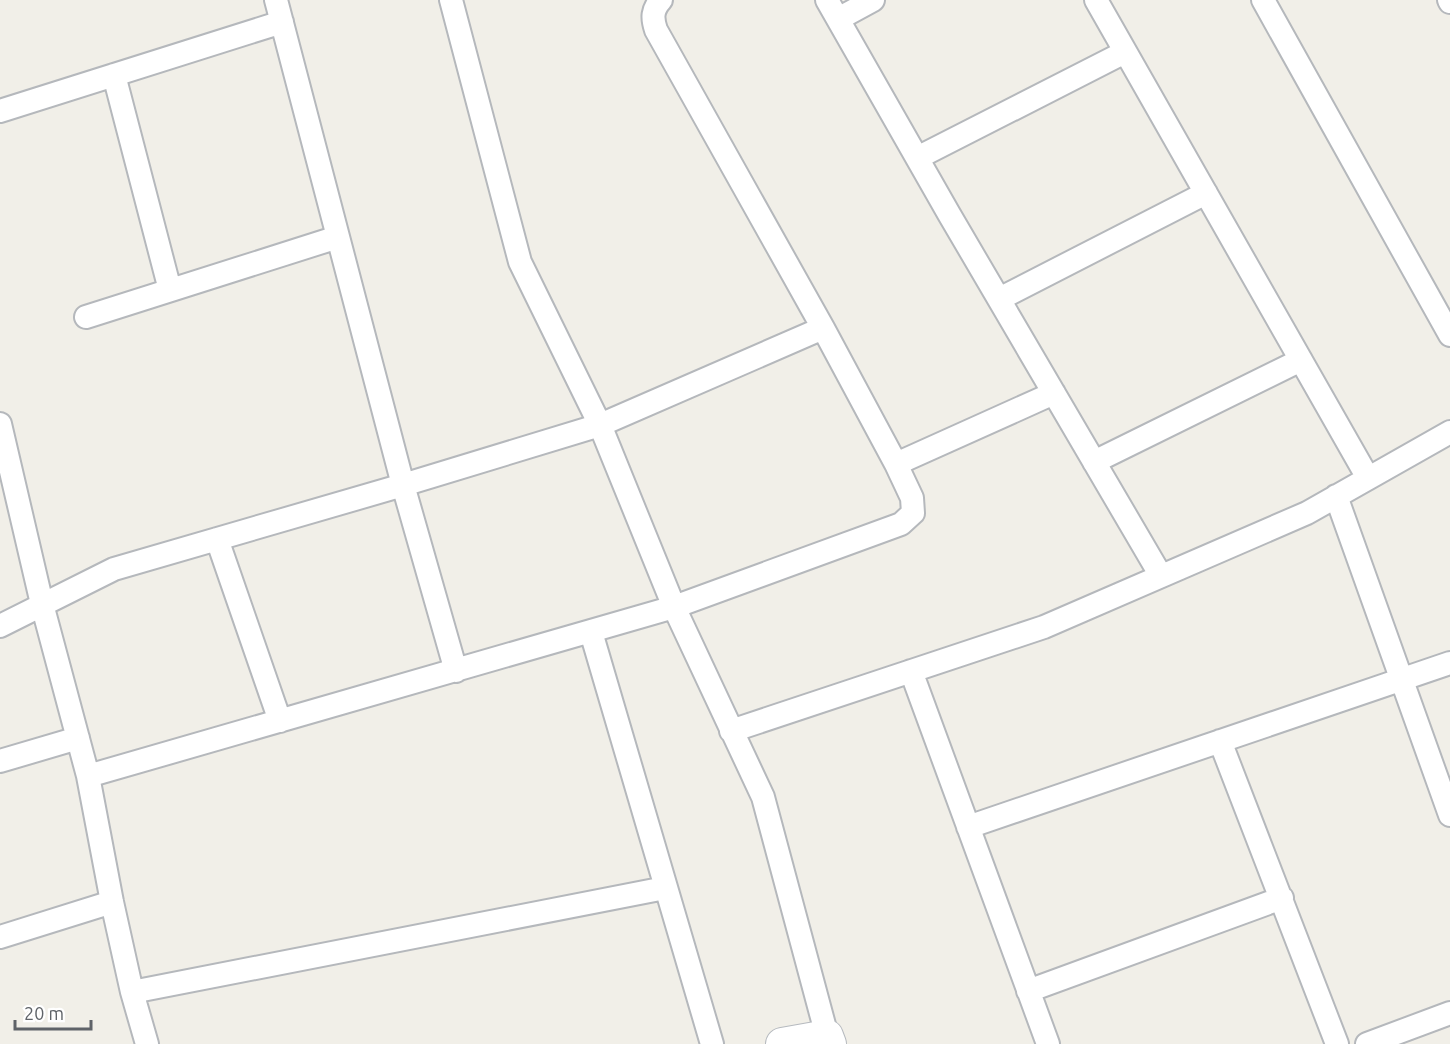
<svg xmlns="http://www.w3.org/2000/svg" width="1450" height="1044" font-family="Ubuntu,sans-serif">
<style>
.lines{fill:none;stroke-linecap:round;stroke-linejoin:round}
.street-casing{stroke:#b5b8bc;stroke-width:26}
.secondary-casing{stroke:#b6babf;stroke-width:34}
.street{stroke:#fff;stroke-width:22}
.secondary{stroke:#fff;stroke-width:32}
</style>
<rect width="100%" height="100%" fill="#f1efe8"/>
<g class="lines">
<defs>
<path id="street" d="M276,0l127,485 53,186
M451,0l69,262 80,163 74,182 89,190 64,239
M827,0l122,214 212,362
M1096,0l272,478
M1263,0l187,335
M1449,0l1,2
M838,19l35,-19
M114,75l56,215
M0,111l282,-89
M917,158l208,-106
M999,299l207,-106
M86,317l252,-80
M0,424l42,180 46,172 24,126 20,90 15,52
M1094,462l207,-102
M896,464l158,-71
M1336,496l114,319
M217,539l63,182
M0,626l114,-57 289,-84 197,-60 223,-97
M591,632l121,412
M911,671l137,373
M731,731l313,-104 263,-114 143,-81
M1220,741l117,303
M0,761l78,-23
M88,776l586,-169 227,-83 12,-11 -1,-15 -16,-34 -73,-136 -167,-298c-4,-12 -4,-20 5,-30
M968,827l482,-164
M0,937l112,-35
M1028,991l254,-93
M132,992l533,-104
M1367,1044l83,-31"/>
<path id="secondary" d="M782,1044l45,-8 3,8"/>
</defs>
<!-- street casing -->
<use href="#street" class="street-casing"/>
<!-- secondary casing -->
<use href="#secondary" class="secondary-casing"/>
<!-- street -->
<use href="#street" class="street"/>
<!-- secondary -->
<use href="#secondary" class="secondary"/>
</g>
<!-- scale -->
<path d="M15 1020v9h76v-9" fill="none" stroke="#5f6368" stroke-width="3"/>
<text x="24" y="1020" font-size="18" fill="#5f6368" stroke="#ffffff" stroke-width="4.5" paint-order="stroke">20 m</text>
</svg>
